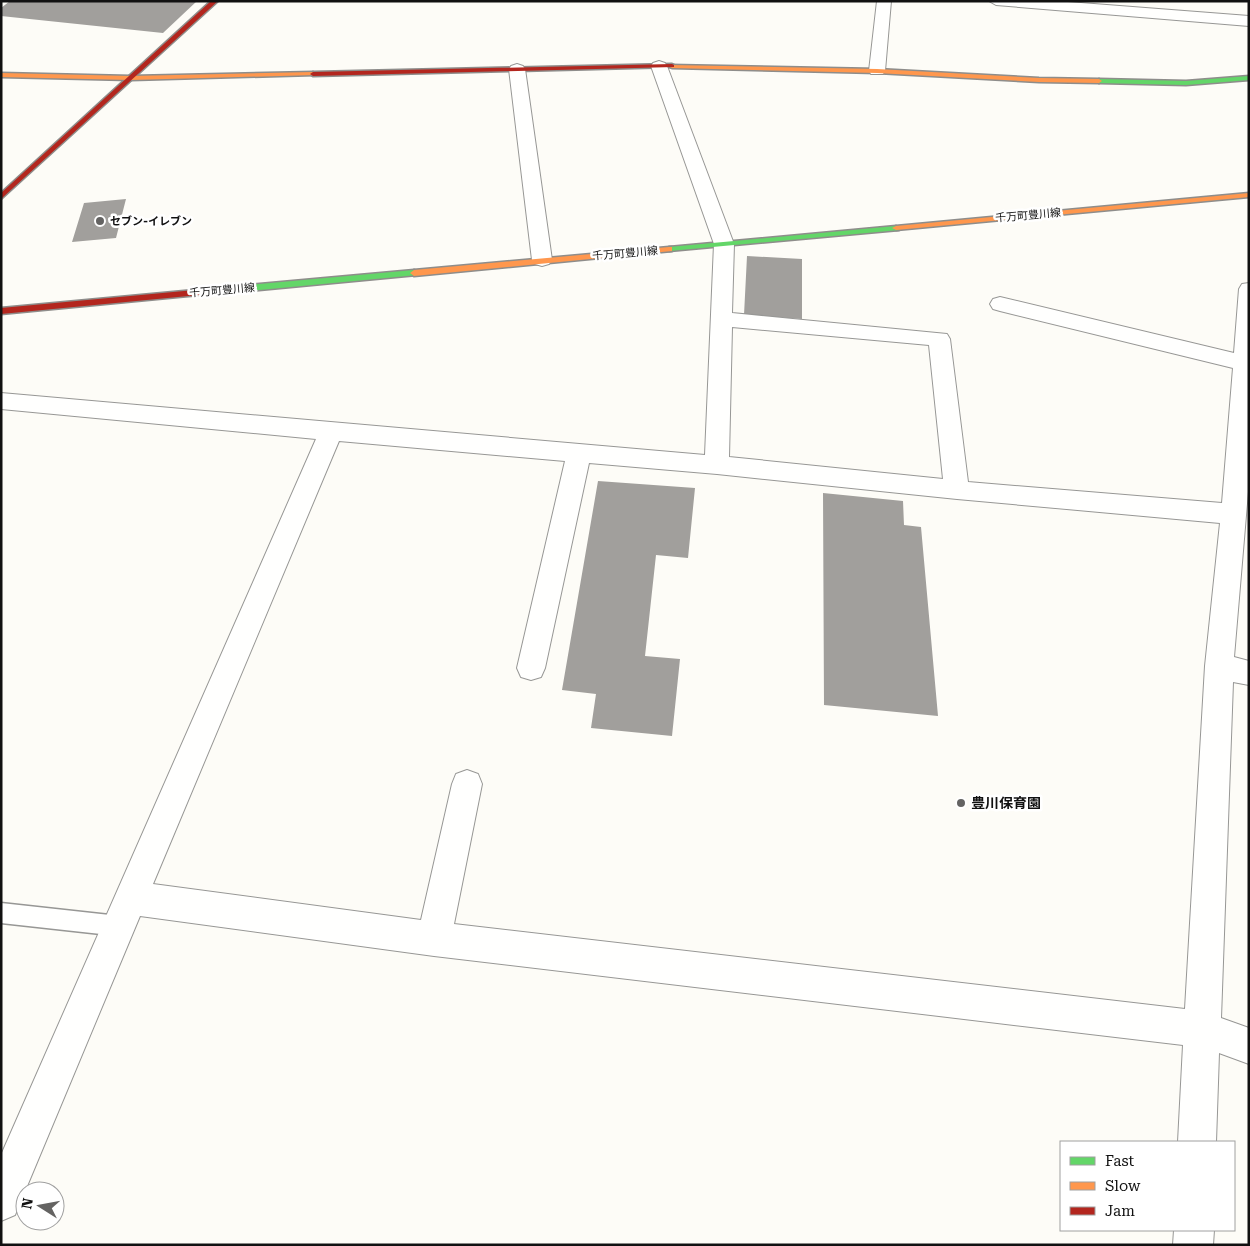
<svg xmlns="http://www.w3.org/2000/svg" width="1250" height="1246" font-family="'Roboto Serif','Noto Sans JP',serif">
<style>
.building{fill:#a19f9c}
.lines{fill:none;stroke-linecap:round;stroke-linejoin:round}
.lane-casing{stroke:#979795;stroke-width:3}
.street-casing{stroke:#979795;stroke-width:2}
.fast-casing{stroke:#8e8d8b;stroke-width:3}
.slow-casing{stroke:#8e8d8b;stroke-width:3}
.jam-casing{stroke:#8e8d8b;stroke-width:3}
.lane{fill:#fffffe;fill-rule:evenodd}
.street{fill:#fffffe;fill-rule:evenodd}
.fast{fill:#63d668;fill-rule:evenodd}
.slow{fill:#ff974d;fill-rule:evenodd}
.jam{fill:#b3261e;fill-rule:evenodd}
.poi-dot{fill:#646362;stroke:#fff;stroke-width:2}
.labels{text-anchor:middle;stroke-width:5;stroke-linejoin:round;paint-order:stroke}
.far-street-label{font-size:11px;fill:#111;stroke:#fff}
.far-poi-label{font-size:11px;font-weight:bold;fill:#111;stroke:#fff;text-anchor:start}
.poi-label{font-size:14px;font-weight:bold;fill:#111;stroke:#fff;text-anchor:start}
</style>
<rect width="100%" height="100%" fill="#fdfcf7"/>
<!-- building -->
<path class="building" d="M10,1h187l-34,32 -162,-17v-8z
M126,199l-10,39 -44,4 12,-39z
M747,256l55,3v60l-58,-4z
M598,481l97,7 -7,70 -32,-3 -11,101 35,3 -8,77 -81,-8 5,-34 -34,-4z
M823,493l80,8 1,24 17,2 17,189 -114,-11z"/>
<g class="lines">
<defs>
<path id="lane" d="M1,903l118,13 7,3 3,7 -3,7 -7,3 -118,-13z"/>
<path id="street" d="M877,1h14l-6,70 -2,3h-12l-2,-3z
M989,1h66l194,15v10l-253,-21z
M659,61l6,2 2,3 67,178 -2,69 215,21 3,5 18,143 254,21 11,-135 -233,-57 -7,-2 -3,-5 3,-5 7,-2 234,56 5,-64 3,-5 7,-1v197l-15,177 15,4v24l-16,-3 -12,336 28,10v36l-30,-11 -3,89h-38l5,-97 -749,-89 -294,-40 -125,299 -14,6v-66l315,-716 -315,-30v-16l704,62 9,-211 -63,-178 2,-3zM732,327l197,18 14,134 -214,-22zM339,441l226,20 -48,207 4,9 10,3 10,-3 4,-9 44,-205 128,11 240,25 263,24 -15,143 -20,343 -731,-85 28,-140 -4,-10 -11,-4 -11,4 -4,10 -31,136 -268,-36z
M517,64l6,2 2,3 27,191 -3,4 -7,2 -7,-2 -3,-4 -23,-191 2,-3z
M1174,1230h40l-1,15h-40z"/>
<path id="fast" d="M1249,76v4l-63,5 -87,-2 -3,-2 3,-2 87,2z
M896,226l4,2 -1,2 -230,21 -4,-2 4,-2z
M414,270l3,1v4l-190,18 -4,-3 4,-3z"/>
<path id="slow" d="M670,65l207,4 162,9 60,1 3,2 -3,2 -60,-1 -162,-9 -205,-5 -2,-1z
M313,72l3,2 -1,1 -184,5 -130,-3v-4l130,3z
M1249,193v4l-353,33 -4,-2 4,-2z
M669,247h3v4l-258,25 -4,-3 4,-3z"/>
<path id="jam" d="M211,1h7l-217,198v-6z
M672,64l2,1v2l-361,9 -3,-2 3,-2z
M227,287l3,1v4l-229,22v-6z"/>
</defs>
<!-- lane casing -->
<use href="#lane" class="lane-casing"/>
<!-- street casing -->
<use href="#street" class="street-casing"/>
<!-- fast casing -->
<use href="#fast" class="fast-casing"/>
<!-- slow casing -->
<use href="#slow" class="slow-casing"/>
<!-- jam casing -->
<use href="#jam" class="jam-casing"/>
<!-- lane -->
<use href="#lane" class="lane"/>
<!-- street -->
<use href="#street" class="street"/>
<!-- fast -->
<use href="#fast" class="fast"/>
<!-- slow -->
<use href="#slow" class="slow"/>
<!-- jam -->
<use href="#jam" class="jam"/>
</g>
<!-- markers -->
<g class="poi-dot">
<circle cx="100" cy="221" r="5"/>
<circle cx="961" cy="803" r="5"/>
</g>
<g class="labels">
<!-- far-street labels -->
<g class="far-street-label">
<text transform="translate(1028 215) rotate(-5)" y="4">千万町豊川線</text>
<text transform="translate(625 253) rotate(-5)" y="4">千万町豊川線</text>
<text transform="translate(222 290) rotate(-5)" y="4">千万町豊川線</text>
</g>
<!-- far-poi labels -->
<g class="far-poi-label">
<text x="110" y="225">セブン-イレブン</text>
</g>
<!-- poi labels -->
<g class="poi-label">
<text x="971" y="808">豊川保育園</text>
</g>
</g>
<!-- border -->
<rect width="1250" height="1246" fill="none" stroke="#111111" stroke-width="5"/>
<!-- legend -->
<rect x="1060" y="1141" width="175" height="90" fill="#ffffff" stroke="#a0a0a0"/>
<rect x="1070" y="1157" width="25" height="8" fill="#63d668" stroke="#a0a0a0"/>
<text x="1105" y="1166" font-size="15" fill="#111111">Fast</text>
<rect x="1070" y="1182" width="25" height="8" fill="#ff974d" stroke="#a0a0a0"/>
<text x="1105" y="1191" font-size="15" fill="#111111">Slow</text>
<rect x="1070" y="1207" width="25" height="8" fill="#b3261e" stroke="#a0a0a0"/>
<text x="1105" y="1216" font-size="15" fill="#111111">Jam</text>
<!-- north arrow -->
<g transform="translate(40 1206) rotate(281)"><circle r="24" fill="#ffffff" stroke="#a0a0a0"/>
<path d="M0-4L9 19L0 12L-9 19Z" fill="#646362"/>
<text y="-8" font-size="14" font-weight="bold" text-anchor="middle" fill="#111111">N</text>
</g>
</svg>
